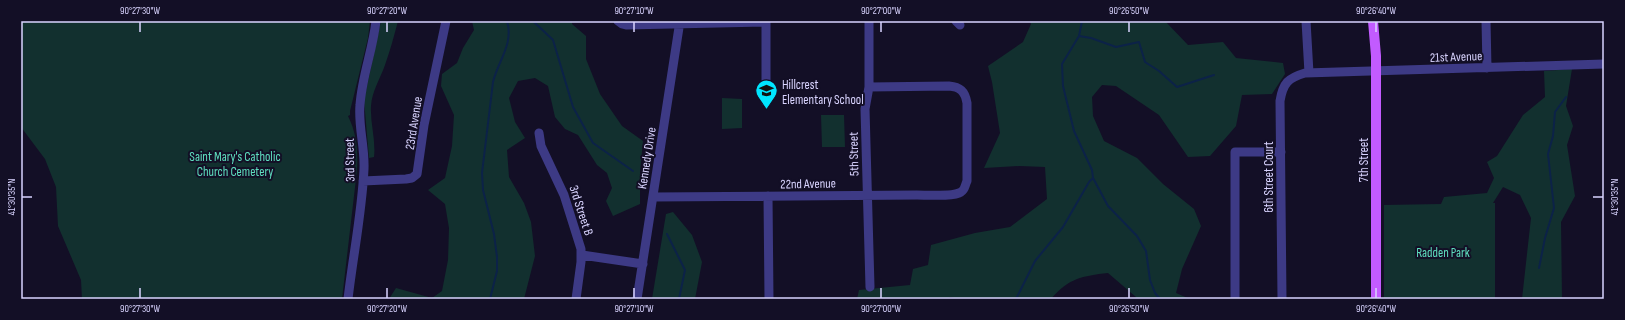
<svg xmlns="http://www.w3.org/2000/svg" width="1625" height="320" font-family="'Sofia Sans Condensed',sans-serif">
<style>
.green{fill:#12302f}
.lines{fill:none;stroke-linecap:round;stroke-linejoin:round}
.stream{stroke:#0c2248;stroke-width:2}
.minor{stroke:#3d3a85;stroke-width:9}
.major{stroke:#c25bff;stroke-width:10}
.ticks{fill:none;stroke:#d9d4ff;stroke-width:1.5}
.labels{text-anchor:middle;stroke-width:4;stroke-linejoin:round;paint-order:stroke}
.street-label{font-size:13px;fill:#d9d4ff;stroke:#130f26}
.poi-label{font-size:13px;fill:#d9d4ff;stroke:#130f26;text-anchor:start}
.park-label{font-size:13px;fill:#5fe0c0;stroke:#130f26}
.neatline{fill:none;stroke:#d9d4ff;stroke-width:1.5}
.ticks-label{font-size:10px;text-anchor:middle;fill:#d9d4ff}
</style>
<rect width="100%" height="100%" fill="#130f26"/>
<!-- green -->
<path class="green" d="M21,21h349l-2,17 -18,73v4l-2,1c9,18 10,35 9,54l-15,129h-260l-1,-19 -23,-54 -2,-39 -11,-28 -24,-32z
M381,21h17c-4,15 -8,30 -13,44 -5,14 -13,26 -14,41 -1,17 5,34 3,51l-5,1 -5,-58z
M472,21h100v3l14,12v23l14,35 22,32 21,15 -3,31v32l-27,12 -7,-15 6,-13 -5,-15 -10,-8 -19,-30 -13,-6 -10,-12 -7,-31 -13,-8 -17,3 -9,17 6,24 10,16 -18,12 2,27 15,26 7,19 4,34 -11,43h-135l7,-11 36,10 10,-7 6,-31 1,-32 -4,-24 -17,-14 17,-12 7,-32 2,-31 -13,-29 1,-12 15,-11 6,-15 11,-18z
M1030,21h135l23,24 35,-3 13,16 47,5 2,11 -13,20 -30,1 -6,31 -26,30 -22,1 -29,-42 -43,-29 -14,-1 -10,12 1,19 11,25 33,17 26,26 31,25 7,17 -19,43 -6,24 14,6h-53l-1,-2 -28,-24c-26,3 -39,5 -57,26h-93l-8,-2 -3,2h-90l2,-9 51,-5 3,-16 15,-4 3,-20 44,-12 35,-6 37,-28 -2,-32 -25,-1 -36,2 16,-35 -8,-51 -4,-16 35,-24 8,-18z
M1572,69l-6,37 7,20 -6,19 8,51 -14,26 1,77h-40l9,-81 -11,-23 -17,-8 -10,16h2v96h-111v-94l57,-1 3,-7 43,-4 7,-15 -7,-16 10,-6 26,-41 22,-18 -1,-26z
M722,98l20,1v29l-20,1z
M821,115h23l1,32h-23z
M673,212l19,23 10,27 -7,37h-43l14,-85z"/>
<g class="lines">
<!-- stream -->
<path class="stream" d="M533,21l20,19 20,67 20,36 40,28
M1082,21l-3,15 -17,28 1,22 11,45 18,39 1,8 15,28 29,30 9,15 4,29 5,13 5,6
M1079,36l12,2 25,9 23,-5 6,20 14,9 18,16 37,-12
M667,234l18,36 -6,29
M1539,268l6,-30 9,-30 -6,-54 5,-18 2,-24 11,-15
M490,299l7,-28v-14l-3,-23 -11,-44 -1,-17 11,-91c5,-21 21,-38 14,-61
M1016,299l19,-38 28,-34 26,-45 4,-4"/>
<!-- minor -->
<path class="minor" d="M618,21l4,3 4,1 140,-3
M766,21v81
M869,21v66l-4,22 5,178
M956,21l4,4
M1306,21l3,52
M1486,21l1,47
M539,133l2,13 23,49 17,54v13l-5,37
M363,181l43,-2 6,-1 5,-4 7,-49 22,-104
M768,196l1,103
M653,197l264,-2c10,0 37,2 44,-3 4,-2 4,-7 6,-11v-78c-2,-12 -7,-16 -18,-17l-80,1
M582,255l61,9
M348,299c5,-43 14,-87 16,-130 1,-22 -6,-43 -4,-64 2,-29 13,-56 16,-84
M637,299l43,-278
M1235,299v-147h46
M1282,299l-2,-198c3,-18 8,-23 25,-28l299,-9"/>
<!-- major -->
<path class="major" d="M1373,21l3,35v243"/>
</g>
<!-- ticks -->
<path class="ticks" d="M140,22v10M387,22v10M634,22v10M881,22v10M1129,22v10M1376,22v10M22,197h10M1593,197h10M140,288v10M387,288v10M634,288v10M881,288v10M1129,288v10M1376,288v10"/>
<!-- icons -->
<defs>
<symbol id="school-pin" viewBox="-11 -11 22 30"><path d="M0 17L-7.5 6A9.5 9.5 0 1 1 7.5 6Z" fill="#00e5ff" stroke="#130f26"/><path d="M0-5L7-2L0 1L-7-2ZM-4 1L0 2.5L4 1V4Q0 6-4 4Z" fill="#111"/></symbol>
</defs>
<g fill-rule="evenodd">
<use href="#school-pin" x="754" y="78" width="25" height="34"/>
</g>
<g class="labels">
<!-- street labels -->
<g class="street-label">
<text transform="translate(1456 56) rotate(-2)" y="5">21st Avenue</text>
<text transform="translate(413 123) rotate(-81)" y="5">23rd Avenue</text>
<text transform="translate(853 154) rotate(-91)" y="5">5th Street</text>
<text transform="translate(646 158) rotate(-81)" y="5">Kennedy Drive</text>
<text transform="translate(349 160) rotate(-91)" y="5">3rd Street</text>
<text transform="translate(1363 160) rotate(-90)" y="5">7th Street</text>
<text transform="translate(1268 177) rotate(-90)" y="5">6th Street Court</text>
<text transform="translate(808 183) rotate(-1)" y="5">22nd Avenue</text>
<text transform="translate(582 210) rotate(72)" y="5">3rd Street B</text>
</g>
<!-- poi labels -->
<g class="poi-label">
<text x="782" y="89">Hillcrest<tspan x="782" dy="15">Elementary School</tspan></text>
</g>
<!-- park labels -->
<g class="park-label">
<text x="235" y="161">Saint Mary's Catholic<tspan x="235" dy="15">Church Cemetery</tspan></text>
<text x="1443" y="257">Radden Park</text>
</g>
</g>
<!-- border -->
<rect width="1625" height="320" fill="none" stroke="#130f26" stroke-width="44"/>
<rect x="22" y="22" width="1581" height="276" class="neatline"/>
<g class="ticks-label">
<text x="140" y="14">90°27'30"W</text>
<text x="387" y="14">90°27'20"W</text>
<text x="634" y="14">90°27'10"W</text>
<text x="881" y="14">90°27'00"W</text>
<text x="1129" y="14">90°26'50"W</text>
<text x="1376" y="14">90°26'40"W</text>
<text transform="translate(11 197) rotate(-90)" y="4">41°30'35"N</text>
<text transform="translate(1614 197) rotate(-90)" y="4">41°30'35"N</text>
<text x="140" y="312">90°27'30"W</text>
<text x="387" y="312">90°27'20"W</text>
<text x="634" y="312">90°27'10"W</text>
<text x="881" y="312">90°27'00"W</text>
<text x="1129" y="312">90°26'50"W</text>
<text x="1376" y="312">90°26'40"W</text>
</g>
</svg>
